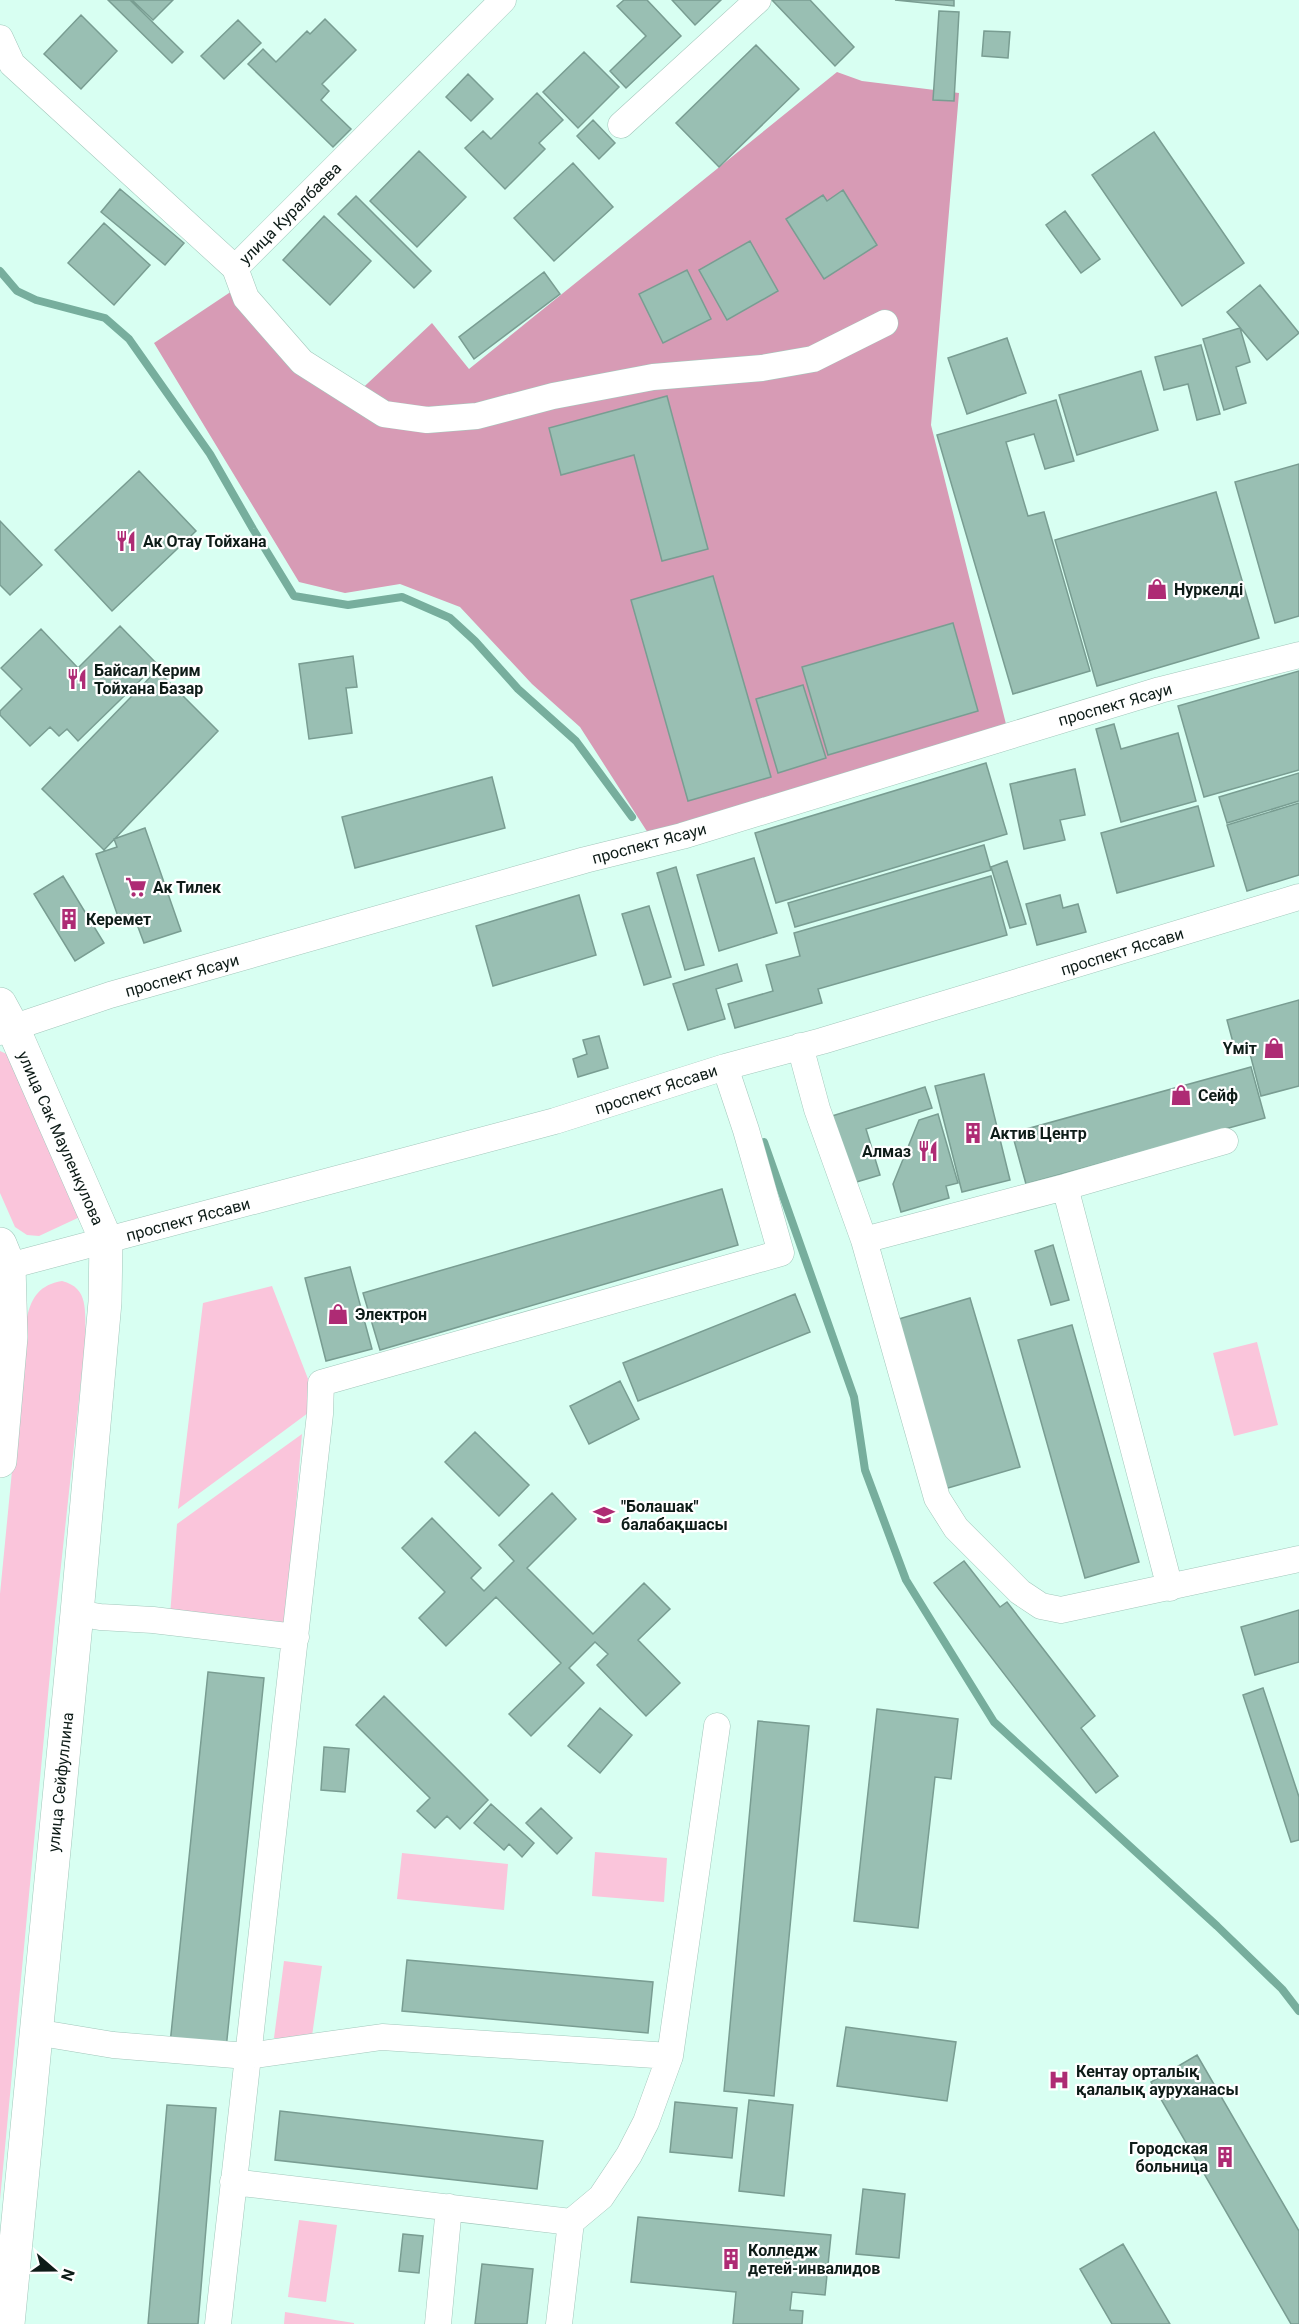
<svg xmlns="http://www.w3.org/2000/svg" width="1299" height="2324" font-family="Roboto,sans-serif">
<style>
.green{fill:#fac5db}
.forest{fill:#d79bb5}
.lines{fill:none;stroke-linecap:round;stroke-linejoin:round}
.stream{stroke:#77ae9d;stroke-width:8}
.building{fill:#99bfb3;stroke:#799d92;stroke-width:1.5}
.street-casing{stroke:#a2c7bb;stroke-width:27}
.secondary-casing{stroke:#a2c7bb;stroke-width:34}
.street{stroke:#fff;stroke-width:26}
.secondary{stroke:#fff;stroke-width:33}
.labels{text-anchor:middle;stroke-width:4.5;stroke-linejoin:round;paint-order:stroke}
.street-label{font-size:16px;fill:#0e1c18;stroke:#fff}
.poi-label{font-size:16px;font-weight:bold;fill:#0e1c18;stroke:#fff;text-anchor:start}
</style>
<rect width="100%" height="100%" fill="#d8fff2"/>
<!-- green -->
<path class="green" d="M0,1051l9,4 73,161 -43,20 -12,-1 -12,-8 -15,-34z
M62,1281c28,7 22,31 24,54l-31,286 -55,579v-606l27,-277c5,-21 13,-32 35,-36z
M272,1286l38,98 -2,29 -130,96 25,-206z
M1257,1342l21,83 -44,11 -21,-83z
M302,1434l-16,191 -116,-9 7,-92z
M595,1852l72,6 -3,44 -72,-6z
M402,1853l106,11 -4,46 -107,-11z
M284,1961l38,5 -11,77 -37,-5z
M299,2220l38,5 -11,77 -38,-5z
M285,2312l69,11v1h-70z"/>
<!-- forest -->
<path class="forest" d="M837,72l25,9 97,12 -28,332 76,303 -359,105 -68,-106 -48,-43 -72,-77 -60,-23 -55,9 -46,-11 -145,-239 90,-60 108,115 80,-75 37,46z"/>
<g class="lines">
<!-- stream -->
<path class="stream" d="M0,271l17,20 19,9 69,18 24,21 81,115 43,75 41,67 54,9 54,-8 48,21 25,23 43,48 58,52 56,76
M764,1142l90,255 11,73 41,110 88,142 223,204 65,63 17,22"/>
</g>
<!-- building -->
<path class="building" d="M108,0h22l53,52 -11,11z
M132,0h41l-20,20z
M624,0h23l34,36 -55,52 -16,-17 36,-35 -29,-30z
M672,0h49l-26,25z
M772,0h38l44,47 -19,19z
M895,0h59v6z
M939,11l20,1 -5,89 -21,-1z
M81,15l36,36 -36,38 -37,-35z
M325,19l31,31 -34,34 7,7 -8,9 30,29 -18,18 -85,-83 15,-15 13,13 31,-31 3,3z
M238,20l23,23 -37,36 -23,-23z
M984,31l26,1 -2,26 -26,-2z
M756,45l43,44 -80,78 -43,-44z
M584,52l35,35 -41,41 -35,-36z
M468,74l25,25 -22,22 -25,-24z
M537,93l26,27 -24,23 6,6 -40,40 -40,-41 18,-17 8,8z
M593,120l22,23 -16,16 -22,-23z
M1154,132l90,131 -62,43 -90,-131z
M419,151l47,46 -49,50 -47,-46z
M573,163l40,44 -59,54 -40,-43z
M120,189l64,54 -19,22 -64,-53z
M843,190l34,55 -53,34 -38,-60 37,-24 4,6z
M356,196l75,75 -17,17 -76,-74z
M1065,211l35,48 -19,14 -35,-48z
M324,216l47,45 -41,44 -47,-45z
M104,223l46,42 -36,40 -46,-42z
M750,241l28,50 -51,29 -28,-50z
M687,270l24,49 -48,24 -24,-49z
M544,272l16,22 -86,65 -15,-22z
M1260,285l39,48 -32,27 -40,-48z
M1240,328l10,34 -14,5 10,36 -22,7 -21,-71z
M1007,338l19,55 -59,21 -19,-56z
M1201,345l19,69 -23,6 -9,-36 -24,6 -9,-33z
M1141,371l17,59 -81,25 -18,-60z
M667,396l41,153 -46,12 -28,-106 -73,20 -12,-47z
M1056,400l18,61 -29,8 -11,-35 -28,8 22,74 16,-4 46,159 -77,23 -76,-259z
M1299,464v152l-24,7 -40,-141z
M139,471l57,60 -84,80 -57,-61z
M1216,492l43,146 -162,48 -42,-146z
M0,521l42,44 -32,30 -10,-10z
M713,576l58,201 -83,24 -57,-201z
M953,623l25,88 -150,44 -26,-88z
M120,626l37,38 -79,77 -11,-12 -8,7 -9,-9 -20,19 -30,-31v-4l22,-22 -21,-21 40,-39 37,39z
M353,656l4,31 -11,1 6,45 -43,6 -10,-75z
M157,670l61,61 -114,119 -62,-61z
M1299,671v99l-95,27 -26,-91z
M803,685l23,73 -48,15 -22,-74z
M1114,724l7,25 57,-16 18,68 -75,21 -25,-93z
M986,763l21,71 -231,69 -21,-70z
M1075,769l10,46 -25,5 5,20 -41,9 -14,-65z
M1299,773v28l-72,22 -8,-26z
M492,777l13,51 -150,40 -13,-51z
M1299,803v72l-52,16 -20,-66z
M1198,806l16,60 -97,27 -16,-60z
M145,828l36,103 -37,12 -9,-24 -14,6 -25,-71 21,-7 -3,-8z
M984,845l7,25 -196,57 -7,-24z
M754,858l23,75 -58,18 -22,-76z
M1007,861l19,63 -16,4 -19,-61z
M676,867l28,98 -19,5 -28,-97z
M63,876l41,67 -29,18 -41,-67z
M991,876l16,59 -189,54 4,14 -87,25 -7,-24 45,-13 -7,-26 34,-9 -6,-23z
M579,895l17,60 -103,31 -17,-60z
M1060,895l3,13 15,-4 8,28 -49,13 -11,-41z
M649,906l22,71 -27,8 -22,-71z
M737,964l5,17 -26,8 9,30 -37,11 -15,-46z
M1299,1000v86l-38,10 -13,-50 -13,4 -8,-30z
M599,1036l9,32 -30,9 -5,-18 14,-5 -4,-14z
M1251,1067l14,51 -239,66 -14,-51z
M984,1074l26,106 -48,12 -27,-106z
M925,1087l7,21 -66,21 14,46 -27,8 -21,-67z
M938,1114l20,69 -12,3 3,12 -48,14 -8,-28 26,-64z
M722,1189l16,56 -358,105 -17,-57z
M1053,1245l16,55 -18,5 -16,-54z
M350,1267l22,82 -46,12 -21,-83z
M795,1294l15,38 -172,69 -15,-38z
M970,1298l50,169 -79,23 -49,-169z
M1072,1325l67,237 -54,16 -67,-238z
M620,1381l19,38 -50,25 -19,-38z
M475,1432l54,53 -30,31 -54,-54z
M552,1493l24,26 -49,49 66,66 51,-51 26,26 -32,31 42,43 -34,33 -49,-51 11,-11 -13,-12 -26,26 15,15 -53,53 -22,-22 52,-51 -65,-66 -50,49 -27,-28 26,-26 -43,-44 30,-30 49,50 -10,10 13,13 30,-30 -15,-16z
M964,1561l36,46 7,-5 88,114 -14,12 37,48 -22,17 -162,-210z
M1299,1610v52l-44,13 -14,-48z
M208,1672l56,6 -38,371 -56,-5z
M1263,1688l36,109v43l-8,2 -48,-147z
M384,1696l104,104 -28,29 -13,-13 -12,12 -18,-17 13,-13 -74,-73z
M600,1708l32,27 -32,38 -32,-27z
M877,1709l81,10 -7,60 -16,-2 -17,151 -64,-7z
M758,1721l51,5 -35,370 -50,-5z
M324,1747l25,2 -4,43 -24,-2z
M491,1804l43,39 -12,14 -13,-13 -5,6 -30,-27z
M541,1808l31,30 -15,16 -31,-31z
M407,1960l246,22 -5,51 -246,-22z
M846,2027l110,15 -9,59 -110,-15z
M1197,2055l102,176v93h-8l-140,-242z
M749,2100l44,5 -9,91 -45,-5z
M675,2102l62,6 -5,50 -62,-6z
M167,2105l49,3 -18,216h-50z
M280,2111l263,30 -6,48 -262,-29z
M863,2189l42,5 -6,64 -43,-4z
M638,2217l193,18 -6,60 -33,-3 -2,18 13,1 -1,13h-69l3,-32 -105,-10z
M403,2234l20,2 -4,37 -20,-2z
M1123,2244l47,80h-58l-32,-55z
M482,2264l51,5 -6,55h-52z"/>
<g class="lines">
<defs>
<path id="street" d="M0,38l12,26 223,204 11,30 56,64 82,52 43,6 50,-4 76,-20 100,-19 109,-9 51,-9 72,-36
M621,125l137,-125
M235,268l268,-268
M0,1032l110,-37 475,-135 97,-24 478,-146 139,-35
M800,1046l17,63 47,131 73,258 19,30 64,64 21,14 20,4 238,-51
M1065,1187l105,401
M864,1240l201,-53 160,-46
M9,1266l546,-145 170,-54 97,-26 477,-144
M77,1613l23,4 53,3 143,17
M35,2032l78,13 134,11 135,-19 288,19
M233,2182l338,40
M218,2324l102,-910 1,-31 460,-130 -35,-123 -21,-63
M438,2324l11,-117
M559,2324l12,-102 30,-25 28,-42 17,-33 24,-66 47,-330"/>
<path id="secondary" d="M0,1004l13,24 93,212 -1,62 -28,311 -69,711
M0,1244l9,22 2,71 -11,124"/>
</defs>
<!-- street casing -->
<use href="#street" class="street-casing"/>
<!-- secondary casing -->
<use href="#secondary" class="secondary-casing"/>
<!-- street -->
<use href="#street" class="street"/>
<!-- secondary -->
<use href="#secondary" class="secondary"/>
</g>
<!-- icons -->
<defs>
<symbol id="restaurant-bare" viewBox="-9 -9 18 18"><path d="M-5-6h1v4h1v-4h1v4h1v-4h1v5L-1.5 .5V6h-2V.5L-5-1ZM5-6V6H3V1.5H1.5Q1.5-4 5-6Z" fill="#ae2b74" stroke="#fff" stroke-width="2.5" paint-order="stroke"/></symbol>
<symbol id="shop-bare" viewBox="-9 -9 18 18"><path d="M-5-2.5h2.3a2.7 3.5 0 0 1 5.4 0H5L5.5 6h-11ZM-1.5-2.5h3a1.5 2.3 0 0 0-3 0Z" fill="#ae2b74" stroke="#fff" stroke-width="2.5" paint-order="stroke"/></symbol>
<symbol id="supermarket-bare" viewBox="-9 -9 18 18"><path d="M-6-5.5h2.5l.6 2H6L4.5 2H-2.5L-4.4-4H-6ZM-1.5 3.2a1.3 1.3 0 1 0 .1 0ZM3 3.2a1.3 1.3 0 1 0 .1 0Z" fill="#ae2b74" stroke="#fff" stroke-width="2.5" paint-order="stroke"/></symbol>
<symbol id="building-bare" viewBox="-9 -9 18 18"><path d="M-4-6H4V6H1V3H-1V6H-4ZM-2.5-4.3h1.7v1.8h-1.7ZM.8-4.3h1.7v1.8H.8ZM-2.5-1h1.7V.8h-1.7ZM.8-1h1.7V.8H.8Z" fill="#ae2b74" stroke="#fff" stroke-width="2.5" paint-order="stroke"/></symbol>
<symbol id="school-bare" viewBox="-9 -9 18 18"><path d="M0-5L7-2L0 1L-7-2ZM-4 1L0 2.5L4 1V4Q0 6-4 4Z" fill="#ae2b74" stroke="#fff" stroke-width="2.5" paint-order="stroke"/></symbol>
<symbol id="hospital-bare" viewBox="-9 -9 18 18"><path d="M-5-5h3v3.5h4V-5h3V5h-3V1.5h-4V5h-3Z" fill="#ae2b74" stroke="#fff" stroke-width="2.5" paint-order="stroke"/></symbol>
</defs>
<g fill-rule="evenodd">
<use href="#restaurant-bare" x="111" y="526" width="30" height="30"/>
<use href="#shop-bare" x="1142" y="574" width="30" height="30"/>
<use href="#restaurant-bare" x="62" y="664" width="30" height="30"/>
<use href="#supermarket-bare" x="121" y="872" width="30" height="30"/>
<use href="#building-bare" x="54" y="904" width="30" height="30"/>
<use href="#shop-bare" x="1259" y="1033" width="30" height="30"/>
<use href="#shop-bare" x="1166" y="1080" width="30" height="30"/>
<use href="#building-bare" x="958" y="1118" width="30" height="30"/>
<use href="#restaurant-bare" x="913" y="1136" width="30" height="30"/>
<use href="#shop-bare" x="323" y="1299" width="30" height="30"/>
<use href="#school-bare" x="589" y="1500" width="30" height="30"/>
<use href="#hospital-bare" x="1044" y="2065" width="30" height="30"/>
<use href="#building-bare" x="1210" y="2142" width="30" height="30"/>
<use href="#building-bare" x="716" y="2244" width="30" height="30"/>
</g>
<g class="labels">
<!-- street labels -->
<g class="street-label">
<text transform="translate(290 213) rotate(-45)" y="6">улица Куралбаева</text>
<text transform="translate(1115 704) rotate(-16)" y="6">проспект Ясауи</text>
<text transform="translate(649 843) rotate(-15)" y="6">проспект Ясауи</text>
<text transform="translate(1122 951) rotate(-17)" y="6">проспект Яссави</text>
<text transform="translate(182 975) rotate(-16)" y="6">проспект Ясауи</text>
<text transform="translate(656 1089) rotate(-18)" y="6">проспект Яссави</text>
<text transform="translate(61 1138) rotate(66)" y="6">улица Сак Мауленкулова</text>
<text transform="translate(188 1219) rotate(-15)" y="6">проспект Яссави</text>
<text transform="translate(60 1782) rotate(-84)" y="6">улица Сейфуллина</text>
</g>
<!-- poi labels -->
<g class="poi-label">
<text x="143" y="547">Ак Отау Тойхана</text>
<text x="1174" y="595">Нуркелді</text>
<text x="94" y="676">Байсал Керим<tspan x="94" dy="18">Тойхана Базар</tspan></text>
<text x="153" y="893">Ак Тилек</text>
<text x="86" y="925">Керемет</text>
<text x="1257" y="1054" text-anchor="end">Үміт</text>
<text x="1198" y="1101">Сейф</text>
<text x="990" y="1139">Актив Центр</text>
<text x="911" y="1157" text-anchor="end">Алмаз</text>
<text x="355" y="1320">Электрон</text>
<text x="621" y="1512">"Болашак"<tspan x="621" dy="18">балабақшасы</tspan></text>
<text x="1076" y="2077">Кентау орталық<tspan x="1076" dy="18">қалалық ауруханасы</tspan></text>
<text x="1208" y="2154" text-anchor="end">Городская<tspan x="1208" dy="18">больница</tspan></text>
<text x="748" y="2256">Колледж<tspan x="748" dy="18">детей-инвалидов</tspan></text>
</g>
</g>
<!-- north arrow -->
<g transform="translate(54 2270) rotate(110)" stroke="#ffffff" stroke-width="4.5" paint-order="stroke">
<path d="M0-4.5L10 22L0 15L-10 22Z" fill="#0e1c18"/>
<text y="-9" font-size="16" font-weight="bold" text-anchor="middle" fill="#0e1c18">N</text>
</g>
</svg>
